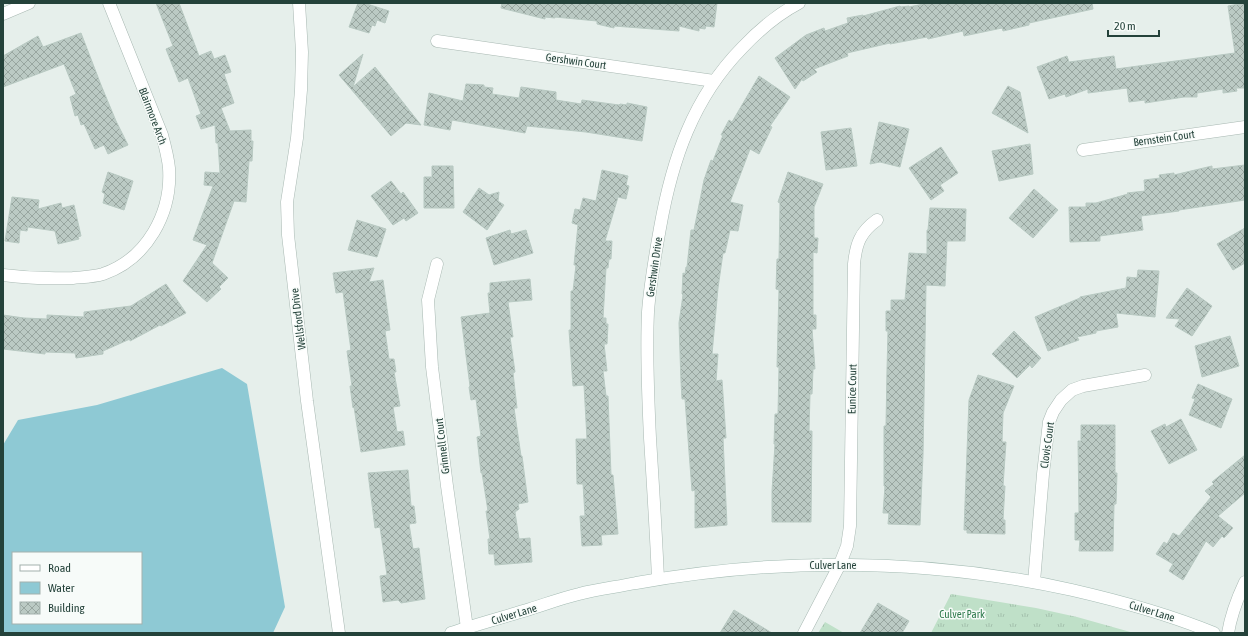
<svg xmlns="http://www.w3.org/2000/svg" width="1248" height="636" font-family="'Asap Condensed',sans-serif">
<style>
.grass{fill:url(#grass-tufts)}
.water{fill:#8ec9d4;fill-rule:evenodd}
.building{fill:url(#building-cross-hatch);stroke:#b8c9c2}
.lines{fill:none;stroke-linecap:round;stroke-linejoin:round}
.street-casing{stroke:#a8b8b2;stroke-width:13}
.secondary-casing{stroke:#a4bbb3;stroke-width:13}
.street{stroke:#fff;stroke-width:12}
.secondary{stroke:#fff;stroke-width:12}
.labels{text-anchor:middle;stroke-width:3;stroke-linejoin:round;paint-order:stroke}
.street-label{font-size:11px;fill:#24423a;stroke:#f7fbf9}
.park-label{font-size:11px;fill:#2d7a4b;stroke:#f7fbf9}
</style>
<defs>
<pattern id="grass-tufts" width="24" height="20" patternUnits="userSpaceOnUse"><rect width="24" height="20" fill="#bfe0c8"/><path d="M3 7l-1-3M5 7V3M7 7l1-3M15 17l-1-3M17 17v-4M19 17l1-3" fill="none" stroke="#a4c1ad"/></pattern>
<pattern id="building-cross-hatch" width="8" height="8" patternUnits="userSpaceOnUse"><rect width="8" height="8" fill="#bbcac4"/><path d="M0 0l8 8M0 8l8-8" fill="none" stroke="#98a6a0"/></pattern>
</defs>
<rect width="100%" height="100%" fill="#e6efeb"/>
<!-- grass -->
<path class="grass" d="M951,594l85,14 41,9 57,16h-203z
M825,622l19,11h-26z"/>
<!-- water -->
<path class="water" d="M222,368l25,16 38,223 -12,26h-270v-188l15,-25 79,-15zM13,553h128v70h-128z"/>
<!-- building -->
<path class="building" d="M156,3h23l20,53 12,-5 3,8 11,-4 6,17 -7,2 10,29 -13,5 9,23 21,-1v11h2l-1,20h-3l-3,41 -12,-1 -22,62 16,15 -9,9 2,2 -14,13 -24,-21 24,-36 -14,-5 20,-54 -9,-1 1,-13 15,1 -2,-30h-2l-1,-18 -14,4 -5,-13 5,-2 -13,-36 -9,4 -13,-33 7,-3z
M358,3h6l25,8 -4,12 -8,-3 -2,6 -3,-1 -3,8 -20,-6z
M502,3h215l-3,24 -8,-1 -1,3 -6,-1v3l-20,-5v5l-65,-5v2l-17,-4v-3l-42,-4v1l-10,-1v2l-44,-11z
M928,3h164l1,6 -64,14v2l-26,6 -1,-3 -38,8 -1,-5 -35,8 -1,-2 -37,7v-1l-43,10 1,3 -34,13 3,3 -14,9 -1,-2 -7,10 -20,-31 31,-23 18,-7 1,3 23,-8 -1,-5 16,-3v1l37,-10 1,1 8,-1v1z
M1245,3v85h-9l1,3 -14,2v-4l-26,4v4h-13l-39,6v-3l-16,2 -2,-14 -39,5v-4l-22,8 -1,-3 -16,5 -12,-32 30,-11 2,6 45,-6 2,13 119,-16 -7,-47z
M81,33l20,52 15,36 12,24 -20,9 -4,-9 -9,4 -11,-25 -3,1 -3,-10 -3,1 -5,-19 6,-3 -12,-30 -61,23v-31l35,-20 5,11z
M363,54l-10,33 22,-20 46,58 -15,-2 -15,13 -52,-61z
M759,76l31,21 -20,29 2,1 -13,27 -9,-5 -20,53 13,3 -5,26 -8,-1 -5,23h-2l-5,35 -6,66h6l-2,27 6,-1 4,58h-3l4,87 -32,3v-38l-3,1 -7,-92h-3l-1,-17 -2,-59 4,-28 -1,-1 1,-21 2,1 1,-7h1l4,-37h3l10,-50 7,-20 2,1 10,-26h-2l8,-15 3,2z
M466,84l18,1v2l9,1 -1,6 27,4 2,-11 35,5v8l25,4 1,-4 37,5 1,-1 7,1v-2l20,4 -5,34 -56,-9 -59,-6 -2,7 -73,-13 -2,10 -26,-5 5,-32 34,8z
M1008,86l12,6 8,41 -36,-20z
M879,122l30,7 -9,38 -20,-5 -10,2z
M851,128l6,38 -31,4 -5,-38z
M1030,144l3,30 -34,7 -7,-30z
M941,147l17,26 -18,12 4,6 -13,9 -22,-32z
M1245,165v35l-66,10v1l-38,5 2,14 -43,6v5l-30,1 -1,-35h17v-4h10l32,-9 -1,-1 18,-2 -1,-11 16,-2 -1,-3 15,-2v2l38,-9v3z
M432,166h21l1,42h-30v-31h8z
M602,170l26,6 -2,9 3,1 -3,13 -8,-2 -13,44h7l-1,18h-2l-1,9h-2l-3,50h3v6h2l-1,20h-3l3,27h-4l3,25h2l3,79h2l5,59 -17,1 1,10 -20,1 -2,-30h5l-2,-32h-6l-1,-45h11l-3,-54 -11,1 -4,-56h2v-39h2l3,-26h-2l4,-40 -6,-2 3,-14 5,1 3,-12 13,3z
M108,172l25,9 -9,29 -21,-7 2,-9 -3,-2z
M788,172l35,12 -9,23v31h4l-1,15 -4,-1v63h3v14h-4l3,40h-2l-1,25h-2l-1,37h3l-1,91h-39v-31l3,-47h-1l1,-30h3l1,-47h-2l2,-77 -3,-1 1,-30h2l1,-56 -2,-1z
M391,181l10,13 2,-2 15,21 -12,8 -2,-3 -11,7 -22,-29z
M479,188l10,7 10,-3 -1,9 6,4 -17,25 -24,-18z
M1034,189l24,21 -25,28 -24,-20z
M12,197l27,3 -1,9 23,-6 1,5 12,-3 7,31 -3,1 1,2 -21,5 -3,-13 -27,-4 -1,4 -7,-1 -1,13 -14,-2z
M930,208l36,1 -1,32h-18l-2,45 -19,-1 -3,170 -3,70 -32,-1 1,-11h-6l2,-27h-1v-60h2l1,-56 1,-39h-2v-20h5v-11h14l4,-47 18,1v-24h1z
M357,220l29,9 -9,28 -29,-7z
M1245,228v35l-12,7 -16,-26z
M510,230l1,4 15,-4 7,23 -39,12 -8,-27z
M374,268l-5,14 14,-2 7,50 -5,1 4,28h5l2,13h-2l6,34 -7,1 4,25 6,-1 2,14 -44,7 -7,-45 -1,1 -3,-22h2l-5,-35 4,-1 -8,-58 -7,1 -3,-20z
M1138,270l21,1 -4,46 -39,-4 2,14 -22,4v2l-19,4 2,3 -31,11 -13,-34 45,-19v-1l46,-9 1,-11 10,1z
M530,279l2,21 -24,2 5,35h-3l5,35 -2,1 4,35h-3l7,48h1l6,46 -10,2 1,5 -4,3 4,27 11,-1 2,24 -37,3 -1,-11h-5l-1,-15h2l-4,-28h2l-6,-38h-1l-4,-36 4,-1 -5,-37 -5,1 -2,-13 1,-1 -9,-69 29,-4 -2,-20h2v-10z
M166,284l20,29 -25,13 -1,-1 -30,16v-2l-27,12v3l-27,4 -1,-5 -30,-1v2l-42,-5v-34l21,3 23,1v-4l37,2v-5l47,-6z
M1187,288l25,18 -20,30 -17,-10 5,-7 -14,-1z
M1014,331l27,27 -9,10 -2,-3 -13,13 -25,-24z
M1230,336l9,30 -37,11 -7,-31z
M978,375l36,11 -11,27 -1,29h4l-3,44h2l-2,34h2v14l-38,-1v-3h-3l5,-130z
M1198,384l34,15 -11,29 -32,-13 6,-16 -3,-1z
M1181,419l16,31 -28,14 -18,-33 14,-7 1,3z
M1081,425h34v48h2l-1,31h-2l-1,47h-34l1,-11h-5v-27h4l-1,-72h3z
M1245,455v38l-27,23 15,12 -9,10 -2,-2 -9,11 -7,-6 -23,39 -14,-9 4,-7 -17,-10 8,-12 3,2 6,-11 6,3 32,-39 -6,-6 9,-7 -2,-2z
M408,470l3,36h3l2,17 -7,1 4,25 6,-1 6,51 -24,4 -3,-3 -15,2 -3,-26 7,-1 -7,-48 -5,1 -7,-55z
M878,603l31,18 -7,12h-42z
M734,610l38,23h-52z"/>
<g class="lines">
<defs>
<path id="street" d="M299,3l3,49 -1,38 -4,48 -10,64 1,33 19,166 32,232
M3,14l26,-11
M437,41l277,40
M1083,150l162,-23
M437,264l-9,36 4,67 15,119 20,142
M3,275c23,3 46,4 70,3 10,-1 20,-1 30,-4 44,-15 69,-61 66,-106 -1,-11 -4,-22 -7,-33l-53,-132
M658,579c-2,-47 -5,-94 -8,-141 -2,-42 -4,-84 -2,-126 2,-28 7,-56 12,-84 12,-68 33,-130 82,-180 16,-17 36,-34 57,-45
M1034,582l9,-108 6,-52 4,-10 8,-12 11,-10 11,-4 62,-11
M804,633l36,-69 7,-18 3,-20 4,-262c2,-20 6,-32 23,-44
M1228,633c3,-18 9,-34 17,-51"/>
<path id="secondary" d="M451,633c26,-9 53,-16 79,-24 16,-5 32,-11 49,-15 19,-5 38,-7 57,-11 146,-26 291,-25 436,7 48,11 96,24 142,43"/>
</defs>
<!-- street casing -->
<use href="#street" class="street-casing"/>
<!-- secondary casing -->
<use href="#secondary" class="secondary-casing"/>
<!-- street -->
<use href="#street" class="street"/>
<!-- secondary -->
<use href="#secondary" class="secondary"/>
</g>
<g class="labels">
<!-- street labels -->
<g class="street-label">
<text transform="translate(576 61) rotate(8)" y="4">Gershwin Court</text>
<text transform="translate(153 116) rotate(69)" y="4">Blairmore Arch</text>
<text transform="translate(1164 138) rotate(-8)" y="4">Bernstein Court</text>
<text transform="translate(654 267) rotate(-82)" y="4">Gershwin Drive</text>
<text transform="translate(298 319) rotate(-97)" y="4">Wellsford Drive</text>
<text transform="translate(852 389) rotate(-89)" y="4">Eunice Court</text>
<text transform="translate(1047 445) rotate(-82)" y="4">Clovis Court</text>
<text transform="translate(442 446) rotate(-97)" y="4">Grinnell Court</text>
<text x="833" y="569">Culver Lane</text>
<text transform="translate(1152 611) rotate(17)" y="4">Culver Lane</text>
<text transform="translate(514 614) rotate(-17)" y="4">Culver Lane</text>
</g>
<!-- park labels -->
<g class="park-label">
<text x="962" y="618">Culver Park</text>
</g>
</g>
<!-- border -->
<rect width="1248" height="636" fill="none" stroke="#24423a" stroke-width="8"/>
<!-- legend -->
<rect x="12" y="552" width="130" height="72" fill="#f7fbf9" stroke="#a3b1ad"/>
<rect x="20" y="565" width="20" height="6" fill="#ffffff" stroke="#a3b1ad"/>
<text x="48" y="572" font-size="12" fill="#24423a">Road</text>
<rect x="20" y="582" width="20" height="12" fill="#8ec9d4" stroke="#a3b1ad"/>
<text x="48" y="592" font-size="12" fill="#24423a">Water</text>
<rect x="20" y="602" width="20" height="12" fill="url(#building-cross-hatch)" stroke="#a3b1ad"/>
<text x="48" y="612" font-size="12" fill="#24423a">Building</text>
<!-- scale -->
<path d="M1108 30v6h51v-6" fill="none" stroke="#24423a" stroke-width="2"/>
<text x="1114" y="30" font-size="12" fill="#24423a" stroke="#f7fbf9" stroke-width="3" paint-order="stroke">20 m</text>
</svg>
